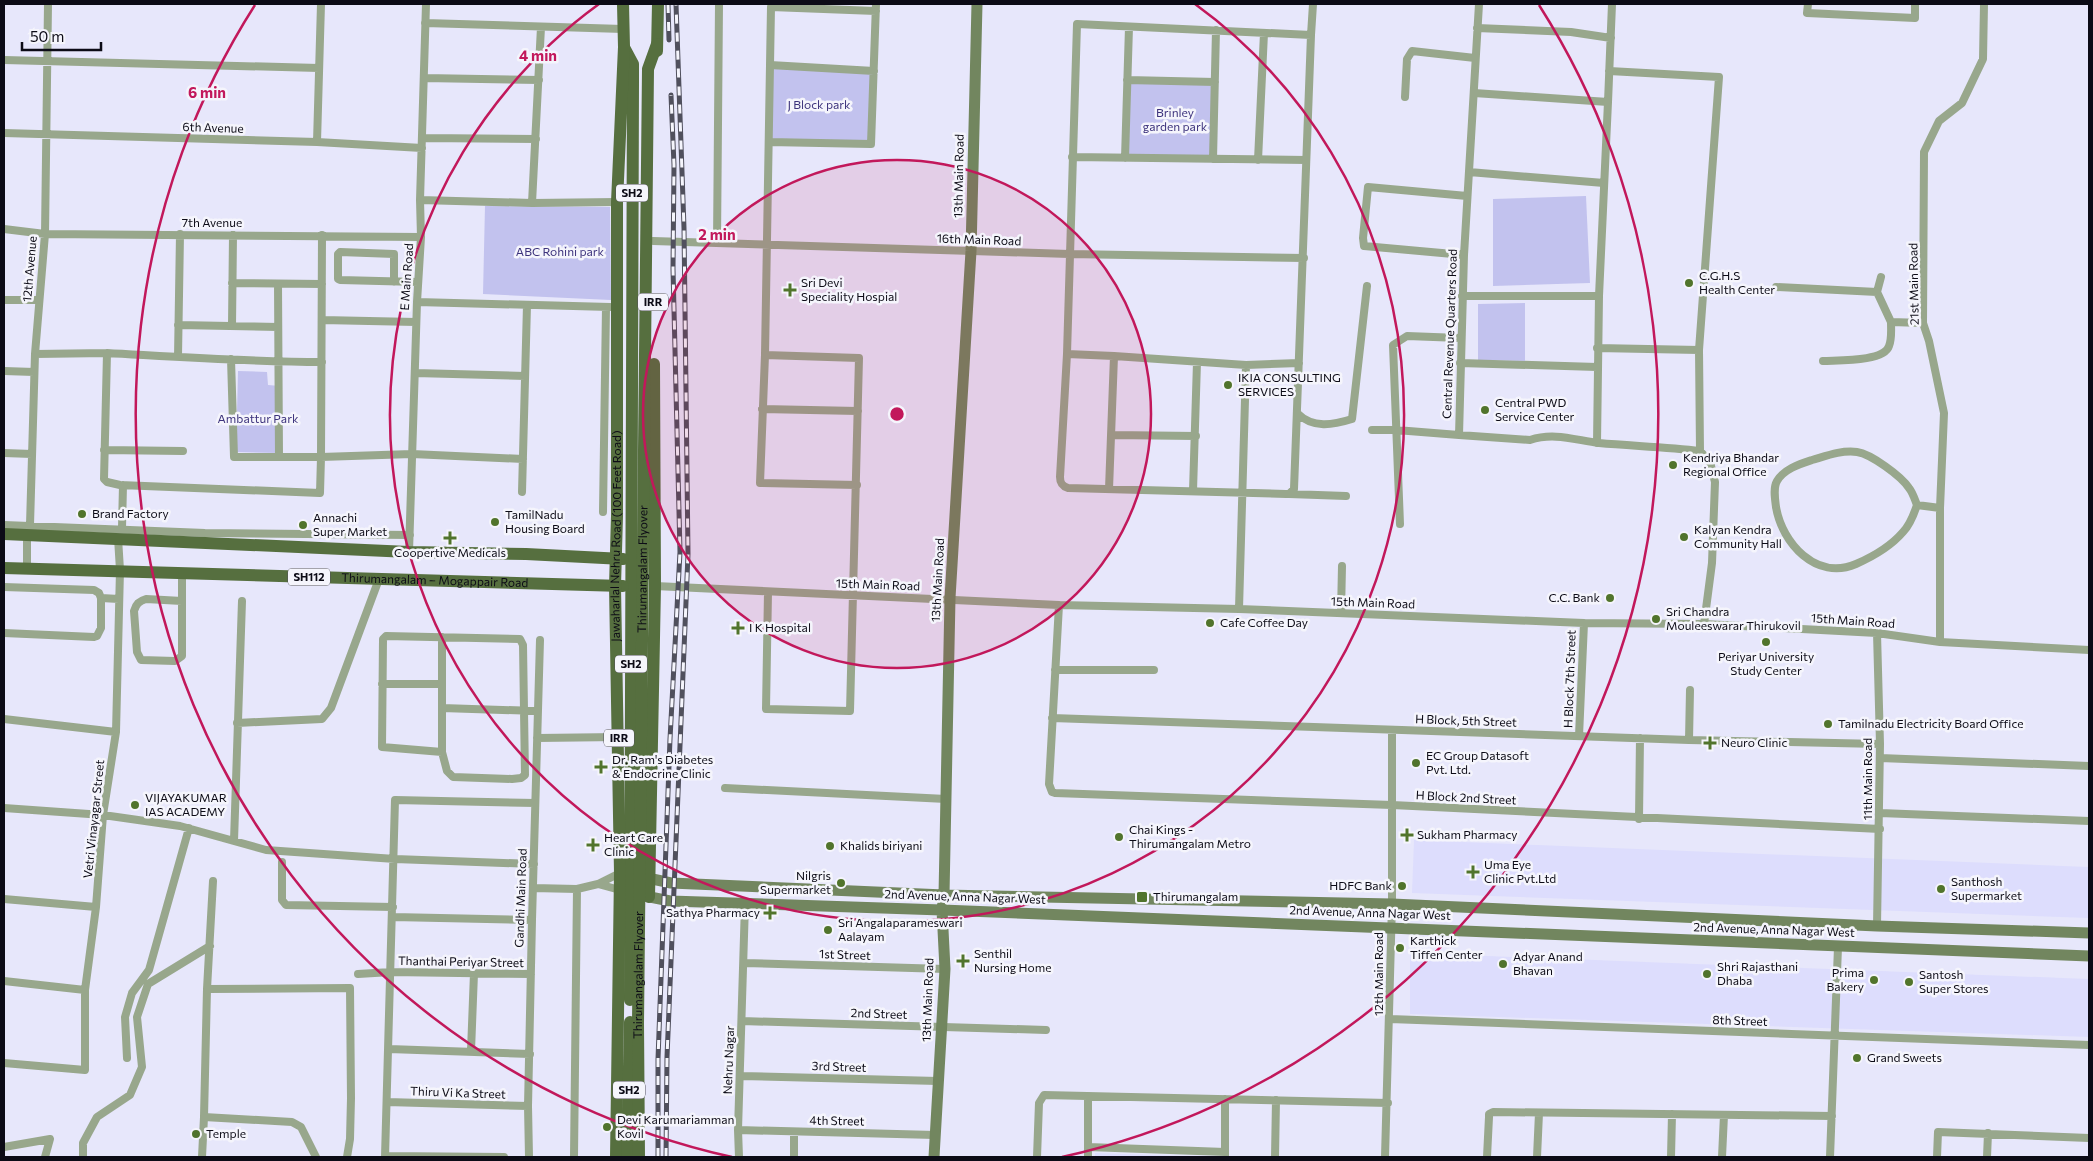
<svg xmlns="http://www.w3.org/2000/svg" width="2093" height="1161" font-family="Commissioner,sans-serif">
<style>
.built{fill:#ddddfd}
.green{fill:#c2c2ee}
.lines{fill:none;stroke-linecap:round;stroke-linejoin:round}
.street{stroke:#98a78c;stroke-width:8}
.secondary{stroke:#72865f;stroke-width:11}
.primary{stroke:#566f3f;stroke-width:12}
.rail-casing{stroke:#50505d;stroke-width:5}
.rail{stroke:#f5f5fc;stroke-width:3;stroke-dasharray:9;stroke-linecap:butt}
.ring{fill:none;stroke:#c2185b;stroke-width:2.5}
.poi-dot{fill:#51742c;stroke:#f5f5fc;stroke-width:2}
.labels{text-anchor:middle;stroke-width:5;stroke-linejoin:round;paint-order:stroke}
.shield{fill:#f5f5fc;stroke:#52515b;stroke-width:1}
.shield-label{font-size:11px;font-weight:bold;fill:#0c0b16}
.park-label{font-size:12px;fill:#3c327c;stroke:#f5f5fc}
.street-label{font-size:12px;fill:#0c0b16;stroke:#f5f5fc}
.poi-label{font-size:12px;fill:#0c0b16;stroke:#f5f5fc;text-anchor:start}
.centre{fill:#c2185b;stroke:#f5f5fc;stroke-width:2.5}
.ring-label{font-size:15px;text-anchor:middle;font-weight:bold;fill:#c2185b;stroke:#f5f5fc;stroke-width:5;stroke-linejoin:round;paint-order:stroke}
</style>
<rect width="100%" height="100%" fill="#e7e7fb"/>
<!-- built -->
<path class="built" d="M1414,840l675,27v51l-677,-25z
M1410,953l679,26v58l-679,-23z
M1095,1153l113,4h-113z"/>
<!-- green -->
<path class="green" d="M770,65l104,6 -3,73 -102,-2z
M1127,80l88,2 -2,77 -88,-1z
M1586,196l4,87 -97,3v-87z
M485,206l125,1 1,93 -128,-6z
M1525,303v58l-47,-1v-56z
M238,371l29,1 1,13 12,1 -1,67 -43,-1z"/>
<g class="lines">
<!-- street -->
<path class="street" d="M1479,4l-15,251 -5,180 71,5c24,-8 45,0 69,3 34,3 68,4 101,8l10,11 5,20 -3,81 -8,61
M1808,4l-1,9 108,5v-14
M425,23l198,6
M1477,28l94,4 40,6
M1311,35l-234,-11 -10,330 -7,123c0,6 2,9 8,11l218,6h3l5,-5 17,-454 2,-31
M4,60l315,8
M770,65l104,6
M1609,71l110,6 -20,273
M424,78l115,2
M1127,80l88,2
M1474,93l134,9 -9,194 -2,147
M1405,97l2,-38 5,-8 63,7
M1608,102l4,-98
M4,133l313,9 105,6
M422,138l114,1
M317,142l4,-138
M769,142l102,2 5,-140
M1072,157l234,3
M1125,158l4,-131
M1213,159l3,-129
M1258,160l6,-127
M1469,172l135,11
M420,200l112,3 85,-1
M532,203l9,-176
M4,229l41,5 376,3
M322,235l-1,222 91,-3 111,5
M653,241l416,13 235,4
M717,243l2,-239
M1464,255l-100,-9 -1,-8 5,-51 99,9
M394,282v-28l-54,-2 -2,2v25l2,1 78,2
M232,283l90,1
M278,284l1,173
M1776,287l101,5 14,30 32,1
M1877,292l4,-15
M1462,296h137
M4,300h34
M417,302l193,5
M322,320l94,2
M178,325l100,2
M232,326l1,-91
M1597,348l102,2 1,101
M35,354l72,-1
M1067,354l47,2 132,9 53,-2
M765,355l94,3 -9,353 -84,-2 2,-117
M178,357l2,-123
M231,359l3,98h87l-1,36 -200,-8 -13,-3 -3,-3 3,-126c72,4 144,9 215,9
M1823,361c15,-1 61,1 66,-15 3,-7 2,-16 2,-24
M1460,363l137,4
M4,371l30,1
M415,373l110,3
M762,409l96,2
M1297,413c16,16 36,12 55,6l15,-133
M1372,430h24l63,5
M1112,435l84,1
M104,450l79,1
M4,453l28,1
M857,485l-97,-2 5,-128 6,-348 105,4
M1109,489l5,-133
M1193,491l4,-129
M522,492l5,-187
M1289,494l57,2
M1917,505c-2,-5 -4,-12 -8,-17 -8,-12 -38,-34 -52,-36 -16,-2 -31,4 -45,8 -12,4 -28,9 -35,21 -4,7 -2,18 -1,26 6,36 40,74 80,57 16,-7 35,-18 47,-32 7,-7 11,-18 14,-27l23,3
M603,512l3,-205
M1400,524l-7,-179 14,-9 53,2
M4,525l201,8 205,2
M122,528l1,-43
M409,552l8,-250 4,-65 -1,-37 6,-196
M27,568v-33l3,-10 5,-171 10,-120 3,-230
M182,572v84l-7,5 -34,-1 -4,-8 -3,-41c2,-7 5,-10 12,-12l36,2
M655,586l404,19 180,4 345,14 120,1 173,9 63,9 149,8
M4,587l90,3 5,3 2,5v30l-4,8 -3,1 -90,-4
M101,598l18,1
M1059,605l-10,179 3,8 3,1 337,12 488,24
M1239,609l7,-244
M1341,613l1,-47
M1877,633l3,111 -3,182
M386,636l134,3 3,6 2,130 -4,3 -9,1 -59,-2 -6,-6 -5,-19 -60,-5 1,-108z
M1940,642v-134l4,-95 -15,-72 -6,-18 1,-171 15,-31 23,-18 21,-44 1,-55
M1055,670h99
M382,684h60
M442,708l95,3
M1052,718l637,22 191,4
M4,719l112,13
M237,723l85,-4 9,-11 48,-129
M1579,736l5,-113
M537,738l82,-1
M1689,740l1,-50
M442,752v-115
M1880,758l209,8
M725,788l221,11
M4,808l99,7 77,11 86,24 129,9 139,5
M1880,813l209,8
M1639,819l1,-81
M234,841l8,-240
M282,862v38l4,5 107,2
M213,881l-6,108 -3,128 88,5 9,5 15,30
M598,884l22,6
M533,888l44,1 21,-5 22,-11
M4,899l92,8
M393,917l139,3
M744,963l201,6
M358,974l33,-2 140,2
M4,981l81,9
M207,989l143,-1 1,110 -1,41 -3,18
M1390,1019l699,26
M742,1021l304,9
M389,1049l141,5
M471,1051l3,-78
M127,1058l-2,-41 7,-24 17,-23 40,-142
M4,1063l81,7v-80l11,-83 7,-92 13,-83 4,-162 -2,-32
M740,1076l198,5
M1088,1097v60
M1225,1099v58
M387,1102l141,4
M738,1130l197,5
M4,1147l46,-8 -5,18
M1088,1147l137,5
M385,1156l119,1
M83,1157v-14l14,-26 33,-22 12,-28 -5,-50 11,-33 62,-38
M202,1157l2,-40
M385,1157l10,-357 140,3
M529,1157l-1,-51 4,-186 8,-280
M574,1157l3,-268
M739,1157l-1,-27 7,-226
M794,1157v-25
M1037,1157l2,-54 5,-8 344,8
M1275,1157l1,-57
M1385,1157l7,-253v-174
M1487,1157l2,-40v-3l4,-2 339,4
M1537,1157l2,-44
M1671,1157l1,-43
M1722,1157l2,-42
M1830,1157l8,-210
M1937,1157l1,-25 151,6
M1987,1157l1,-24"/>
<!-- secondary -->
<path class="secondary" d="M643,877l28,6 273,12 448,9 485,22 212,7
M640,895l30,6 272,9 1147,46
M934,1157l11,-188 -3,-59 2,-15 6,-297 21,-347 6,-247"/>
<!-- primary -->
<g class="primary">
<path d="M625,49l8,15v17l-3,919"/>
<path d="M657,51l1,-47"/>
<path d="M4,534l405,18 117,2 97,5"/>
<path id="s1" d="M4,568l619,18"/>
<path d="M649,897l6,-311 -1,-222"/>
<path id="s2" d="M616,1157l4,-284 -5,-287 2,-70v-314l7,-155 -1,-43"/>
<path d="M627,1157l3,-135"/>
<path id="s3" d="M639,1157l-1,-134 10,-954 9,-25"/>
</g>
<defs>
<path id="rail" d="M668,4l1,36
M658,1157v-98l12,-320 10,-187 -7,-283 1,-104 -3,-70
M666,1157l1,-100 21,-503 -4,-326 -8,-224"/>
</defs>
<!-- rail casing -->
<use href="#rail" class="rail-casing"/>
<!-- rail -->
<use href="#rail" class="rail"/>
</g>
<!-- distance rings -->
<circle cx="897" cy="414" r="254" fill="#c2185b" fill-opacity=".12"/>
<g class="ring">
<circle cx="897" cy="414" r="254"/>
<path d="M1195 4A507 507 0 1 1 599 4"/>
<path d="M732 1157A761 761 0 0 1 255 5M1539 5A761 761 0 0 1 1062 1157"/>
</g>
<!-- markers -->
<g class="poi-dot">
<circle cx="1689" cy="283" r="5"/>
<path d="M787.5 282.5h5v5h5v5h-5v5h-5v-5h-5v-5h5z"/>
<circle cx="1228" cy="385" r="5"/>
<circle cx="1485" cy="410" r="5"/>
<circle cx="1673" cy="465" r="5"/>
<circle cx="82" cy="514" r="5"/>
<circle cx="495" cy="522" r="5"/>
<circle cx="303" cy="525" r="5"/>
<circle cx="1684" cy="537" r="5"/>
<path d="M447.5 530.5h5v5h5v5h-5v5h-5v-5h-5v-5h5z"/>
<circle cx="1610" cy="598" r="5"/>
<circle cx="1656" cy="619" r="5"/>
<circle cx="1210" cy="623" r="5"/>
<path d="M735.5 620.5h5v5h5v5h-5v5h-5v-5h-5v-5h5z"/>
<circle cx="1766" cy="642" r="5"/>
<circle cx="1828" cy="724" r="5"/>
<path d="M1707.5 735.5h5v5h5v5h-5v5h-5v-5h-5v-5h5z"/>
<circle cx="1416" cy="763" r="5"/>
<path d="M598.5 759.5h5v5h5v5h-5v5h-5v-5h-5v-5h5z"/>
<circle cx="135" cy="805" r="5"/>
<path d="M1404.5 827.5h5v5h5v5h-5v5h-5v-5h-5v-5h5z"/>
<circle cx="1119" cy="837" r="5"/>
<path d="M590.5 837.5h5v5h5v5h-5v5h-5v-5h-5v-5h5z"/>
<circle cx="830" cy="846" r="5"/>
<path d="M1470.5 864.5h5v5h5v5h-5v5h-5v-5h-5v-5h5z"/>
<circle cx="841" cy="883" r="5"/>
<circle cx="1402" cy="886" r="5"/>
<circle cx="1941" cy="889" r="5"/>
<rect x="1136" y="891" width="12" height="12" rx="2.5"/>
<path d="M767.5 905.5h5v5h5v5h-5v5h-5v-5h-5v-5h5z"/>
<circle cx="828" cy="930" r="5"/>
<circle cx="1400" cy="948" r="5"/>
<path d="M960.5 953.5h5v5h5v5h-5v5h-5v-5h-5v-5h5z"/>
<circle cx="1503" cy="964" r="5"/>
<circle cx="1707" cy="974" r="5"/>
<circle cx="1874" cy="980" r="5"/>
<circle cx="1909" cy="982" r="5"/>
<circle cx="1857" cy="1058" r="5"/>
<circle cx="607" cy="1127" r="5"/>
<circle cx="196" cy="1134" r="5"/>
</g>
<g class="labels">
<!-- shield labels -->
<g class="shield">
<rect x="616" y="184.5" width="32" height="17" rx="4"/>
<rect x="638" y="293.5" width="30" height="17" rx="4"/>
<rect x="288" y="568.5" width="42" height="17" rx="4"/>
<rect x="615" y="655.5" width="32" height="17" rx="4"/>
<rect x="604" y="729.5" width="30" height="17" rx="4"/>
<rect x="613" y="1081.5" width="32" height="17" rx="4"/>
</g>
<g class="shield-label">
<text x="632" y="197">SH2</text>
<text x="653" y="306">IRR</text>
<text x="309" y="581">SH112</text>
<text x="631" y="668">SH2</text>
<text x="619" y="742">IRR</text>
<text x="629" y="1094">SH2</text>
</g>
<!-- park labels -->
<g class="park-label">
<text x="819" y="109">J Block park</text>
<text x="1175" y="117">Brinley<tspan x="1175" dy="14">garden park</tspan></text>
<text x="560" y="256">ABC Rohini park</text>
<text x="258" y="423">Ambattur Park</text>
</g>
<!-- street labels -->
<g class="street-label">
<text transform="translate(213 128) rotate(2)" y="4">6th Avenue</text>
<text transform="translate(959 176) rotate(-89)" y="4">13th Main Road</text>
<text x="212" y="227">7th Avenue</text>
<text transform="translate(979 240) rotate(2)" y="4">16th Main Road</text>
<text transform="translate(30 269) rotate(-85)" y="4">12th Avenue</text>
<text transform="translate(407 277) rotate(-86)" y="4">E Main Road</text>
<text transform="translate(1914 284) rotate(-91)" y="4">21st Main Road</text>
<text transform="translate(1450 334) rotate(-88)" y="4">Central Revenue Quarters Road</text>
<text dy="4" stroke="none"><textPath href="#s2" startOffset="621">Jawaharlal Nehru Road (100 Feet Road)</textPath></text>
<text dy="4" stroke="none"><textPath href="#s3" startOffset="588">Thirumangalam Flyover</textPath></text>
<text transform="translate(938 580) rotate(-87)" y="4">13th Main Road</text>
<text dy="4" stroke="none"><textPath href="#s1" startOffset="431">Thirumangalam – Mogappair Road</textPath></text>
<text transform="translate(878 585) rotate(2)" y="4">15th Main Road</text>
<text transform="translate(1373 603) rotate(2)" y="4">15th Main Road</text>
<text transform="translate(1853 621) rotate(4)" y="4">15th Main Road</text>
<text transform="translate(1570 679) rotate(-88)" y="4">H Block 7th Street</text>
<text transform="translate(1466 721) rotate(2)" y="4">H Block, 5th Street</text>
<text transform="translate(1868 779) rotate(-90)" y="4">11th Main Road</text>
<text transform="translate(1466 798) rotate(3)" y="4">H Block 2nd Street</text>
<text transform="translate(94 819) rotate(-84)" y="4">Vetri Vinayagar Street</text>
<text transform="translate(965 897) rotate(2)" y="4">2nd Avenue, Anna Nagar West</text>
<text transform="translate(521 898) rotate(-88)" y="4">Gandhi Main Road</text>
<text transform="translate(1370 913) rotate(2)" y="4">2nd Avenue, Anna Nagar West</text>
<text transform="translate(1774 930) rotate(2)" y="4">2nd Avenue, Anna Nagar West</text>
<text transform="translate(845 955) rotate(2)" y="4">1st Street</text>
<text transform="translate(461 962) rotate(1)" y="4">Thanthai Periyar Street</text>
<text transform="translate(1379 974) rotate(-90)" y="4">12th Main Road</text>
<text dy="4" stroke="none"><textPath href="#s3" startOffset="182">Thirumangalam Flyover</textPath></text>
<text transform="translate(928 1000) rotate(-88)" y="4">13th Main Road</text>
<text transform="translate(879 1014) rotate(2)" y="4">2nd Street</text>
<text transform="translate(1740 1021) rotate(2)" y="4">8th Street</text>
<text transform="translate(729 1060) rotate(-88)" y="4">Nehru Nagar</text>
<text transform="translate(839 1067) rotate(2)" y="4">3rd Street</text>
<text transform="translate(458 1093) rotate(2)" y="4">Thiru Vi Ka Street</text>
<text transform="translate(837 1121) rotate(1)" y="4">4th Street</text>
</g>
<!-- poi labels -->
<g class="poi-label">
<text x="1699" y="280">C.G.H.S<tspan x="1699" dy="14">Health Center</tspan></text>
<text x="801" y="287">Sri Devi<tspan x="801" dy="14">Speciality Hospial</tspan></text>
<text x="1238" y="382">IKIA CONSULTING<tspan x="1238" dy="14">SERVICES</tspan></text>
<text x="1495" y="407">Central PWD<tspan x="1495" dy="14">Service Center</tspan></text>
<text x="1683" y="462">Kendriya Bhandar<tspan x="1683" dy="14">Regional Office</tspan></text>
<text x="92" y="518">Brand Factory</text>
<text x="505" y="519">TamilNadu<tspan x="505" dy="14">Housing Board</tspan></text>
<text x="313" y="522">Annachi<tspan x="313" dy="14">Super Market</tspan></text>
<text x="1694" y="534">Kalyan Kendra<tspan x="1694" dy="14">Community Hall</tspan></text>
<text x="450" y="557" text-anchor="middle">Coopertive Medicals</text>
<text x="1600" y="602" text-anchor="end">C.C. Bank</text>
<text x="1666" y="616">Sri Chandra<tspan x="1666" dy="14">Mouleeswarar Thirukovil</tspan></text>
<text x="1220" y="627">Cafe Coffee Day</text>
<text x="749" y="632">I K Hospital</text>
<text x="1766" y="661" text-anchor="middle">Periyar University<tspan x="1766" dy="14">Study Center</tspan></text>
<text x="1838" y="728">Tamilnadu Electricity Board Office</text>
<text x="1721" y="747">Neuro Clinic</text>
<text x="1426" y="760">EC Group Datasoft<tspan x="1426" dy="14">Pvt. Ltd.</tspan></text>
<text x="612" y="764">Dr. Ram's Diabetes<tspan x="612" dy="14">&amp; Endocrine Clinic</tspan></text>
<text x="145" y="802">VIJAYAKUMAR<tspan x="145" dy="14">IAS ACADEMY</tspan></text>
<text x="1129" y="834">Chai Kings -<tspan x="1129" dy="14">Thirumangalam Metro</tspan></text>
<text x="1417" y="839">Sukham Pharmacy</text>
<text x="604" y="842">Heart Care<tspan x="604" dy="14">Clinic</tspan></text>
<text x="840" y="850">Khalids biriyani</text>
<text x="1484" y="869">Uma Eye<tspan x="1484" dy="14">Clinic Pvt.Ltd</tspan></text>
<text x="831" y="880" text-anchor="end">Nilgris<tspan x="831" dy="14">Supermarket</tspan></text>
<text x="1951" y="886">Santhosh<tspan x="1951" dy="14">Supermarket</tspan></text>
<text x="1392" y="890" text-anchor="end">HDFC Bank</text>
<text x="1153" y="901">Thirumangalam</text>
<text x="760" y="917" text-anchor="end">Sathya Pharmacy</text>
<text x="838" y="927">Sri Angalaparameswari<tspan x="838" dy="14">Aalayam</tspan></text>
<text x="1410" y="945">Karthick<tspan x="1410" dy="14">Tiffen Center</tspan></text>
<text x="974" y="958">Senthil<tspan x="974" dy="14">Nursing Home</tspan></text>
<text x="1513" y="961">Adyar Anand<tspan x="1513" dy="14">Bhavan</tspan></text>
<text x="1717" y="971">Shri Rajasthani<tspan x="1717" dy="14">Dhaba</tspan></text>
<text x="1864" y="977" text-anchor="end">Prima<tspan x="1864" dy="14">Bakery</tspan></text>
<text x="1919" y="979">Santosh<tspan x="1919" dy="14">Super Stores</tspan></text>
<text x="1867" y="1062">Grand Sweets</text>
<text x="617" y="1124">Devi Karumariamman<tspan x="617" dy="14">Kovil</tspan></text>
<text x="206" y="1138">Temple</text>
</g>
</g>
<circle cx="897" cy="414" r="8" class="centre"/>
<g class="ring-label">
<text x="538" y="61">4 min</text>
<text x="207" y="98">6 min</text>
<text x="717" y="240">2 min</text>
</g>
<!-- border -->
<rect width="2093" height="1161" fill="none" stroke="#0c0b16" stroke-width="10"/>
<!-- scale -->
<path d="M22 42v8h79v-8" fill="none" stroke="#0c0b16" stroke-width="2.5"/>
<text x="30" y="42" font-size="15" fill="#0c0b16" stroke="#f5f5fc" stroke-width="4" paint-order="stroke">50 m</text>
</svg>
